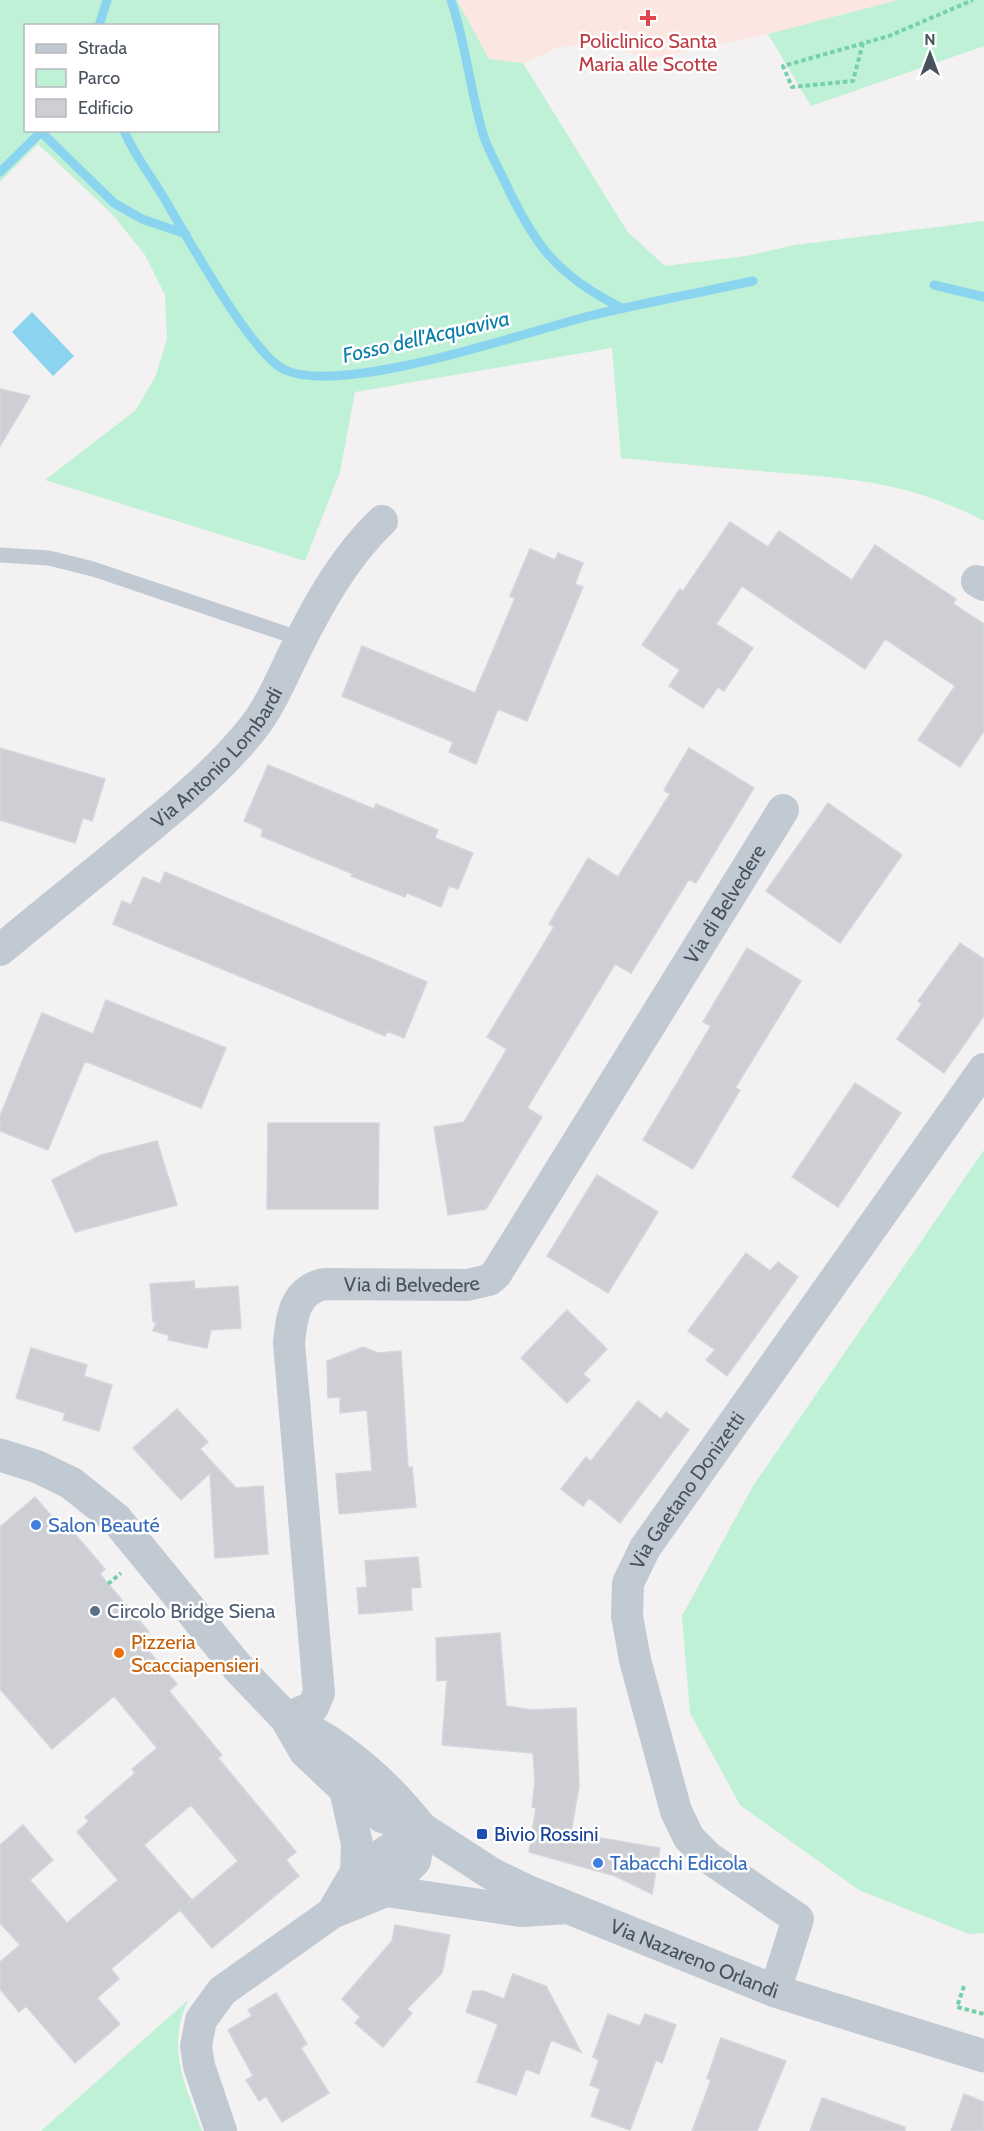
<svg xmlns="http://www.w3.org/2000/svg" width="984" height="2131" font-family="Cabin,sans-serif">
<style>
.medical{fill:#fce6e2}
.green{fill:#bef1d5;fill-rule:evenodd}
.water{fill:#8ad4f0}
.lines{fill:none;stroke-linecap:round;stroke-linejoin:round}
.stream{stroke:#8ad4f0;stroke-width:9}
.building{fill:#cdcfd5;stroke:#d4d6dc;stroke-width:1.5;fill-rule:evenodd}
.path{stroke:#75d1aa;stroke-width:4;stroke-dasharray:4.5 3;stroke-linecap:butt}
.service{stroke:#c1cad3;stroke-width:15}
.minor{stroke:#c1cad3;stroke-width:32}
.tertiary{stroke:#c1cad3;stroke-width:33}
.health-dot{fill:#e0444e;stroke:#fff;stroke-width:2}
.shop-dot{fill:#3f7fe0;stroke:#fff;stroke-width:2}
.service-dot{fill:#5c6f8a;stroke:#fff;stroke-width:2}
.food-dot{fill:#e8710a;stroke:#fff;stroke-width:2}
.transit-dot{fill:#1a4fb4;stroke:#fff;stroke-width:2}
.labels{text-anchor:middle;stroke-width:5;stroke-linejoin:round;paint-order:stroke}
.health-label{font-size:20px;fill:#be3a42;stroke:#fff}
.street-label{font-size:20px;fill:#48525f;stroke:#fff}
.shop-label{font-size:20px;fill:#366cbe;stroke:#fff;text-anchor:start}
.service-label{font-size:20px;fill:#4e5e75;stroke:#fff;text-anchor:start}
.food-label{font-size:20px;fill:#c56008;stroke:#fff;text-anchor:start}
.transit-label{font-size:20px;fill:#164399;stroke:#fff;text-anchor:start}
.water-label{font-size:21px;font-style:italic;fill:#087daa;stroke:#fff}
</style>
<rect width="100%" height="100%" fill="#f3f1f1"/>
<!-- medical -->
<path class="medical" d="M457,0h441l-130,34 -120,25 -46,-17 -45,6 -34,15 -34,-4z"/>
<!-- green -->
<path class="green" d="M0,0h457l32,59 34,4 104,168 38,35 81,-10 49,-11 189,-24v300c-74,-39 -131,-42 -212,-49 -50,-4 -100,-9 -151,-14l-9,-110 -257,44 -15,80 -35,89 -260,-81 91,-70 20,-35 11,-36 -2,-44 -20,-40 -32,-40 -75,-71 -38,38zM26,26h192v104h-192z
M898,0h86v46l-173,60 -43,-72z
M984,1150v783l-15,1 -110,-44 -119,-85 -50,-92 -8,-97 71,-130z
M188,2000c-22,49 -3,84 14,131h-161z"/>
<!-- water -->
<path class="water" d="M32,312l42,44 -21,20 -41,-44z"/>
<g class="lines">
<!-- stream -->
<path class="stream" d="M451,0c15,44 19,90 32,134 5,16 14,31 21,46 30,65 53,96 118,128
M99,26l8,-26
M124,130c8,22 25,43 37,63 22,36 90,162 124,177 58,26 238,-37 304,-54 54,-13 109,-23 164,-35
M0,172l41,-40 73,71 28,16 44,15
M934,285l50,12"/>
</g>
<!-- building -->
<path class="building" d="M0,389l30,7 -30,50z
M730,522l38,25 11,-16 73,49 23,-35 81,54 -3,5 31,20v107l-24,36 -42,-27 37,-54 -70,-47 -20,30 -123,-83 -26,38 37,24 -29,43 -6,-4 -15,21 -34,-22 11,-16 -38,-25 38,-56 3,2z
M530,549l25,11 3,-7 25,10 -8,21 8,3 -56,134 -29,-12 -22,55 -27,-12 4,-10 -111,-46 20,-50 113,47 40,-95 -5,-2z
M0,748l105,31 -13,42 -9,-3 -8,25 -75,-23z
M689,748l65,40 -58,95 -7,-4 -58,94 -16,-9 -88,144 15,9 -56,92 -38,6 -14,-88 30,-5 43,-73 -20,-12 67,-110 -5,-3 39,-66 30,19 52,-83 -6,-4z
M268,765l106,44 2,-5 62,26 -3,8 38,15 -15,36 -9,-3 -8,21 -34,-14 -2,4 -41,-16 -13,-5 2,-2 -92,-38 2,-7 -19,-8z
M828,803l74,52 -62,88 -74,-52z
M165,872l262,110 -23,56 -17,-7 -2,5 -272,-112 9,-23 9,4 12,-28 17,7z
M960,943l24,16v57l-40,57 -47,-34 25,-35 -4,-3z
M747,948l54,33 -66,107 5,2 -47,79 -50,-29 68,-114 -8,-4z
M106,1000l120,48 -25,60 -116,-47 -37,89 -48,-19v-15l42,-103 51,21z
M855,1083l46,30 -63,94 -46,-30z
M268,1123h111l-1,86h-111z
M157,1141l20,64 -102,27 -23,-52 49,-25z
M597,1175l61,37 -50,81 -61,-37z
M746,1253l24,18 8,-9 20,15 -71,99 -21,-16 9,-10 -27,-19z
M194,1281l1,8 43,-3 3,42 -30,2 -4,18 -39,-8 1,-5 -16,-4 3,-9h-3l-3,-38z
M567,1310l40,39 -24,25 7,6 -23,23 -46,-45z
M363,1347l15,6 23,-2 7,116h4l4,40 -77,7 -3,-40 36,-3 -5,-61 -27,3v-16l-12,1 -1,-37z
M31,1348l56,17 -3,11 28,9 -13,46 -36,-11 2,-7 -49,-15z
M638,1401l23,18 5,-7 23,18 -69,93 -31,-25 -6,8 -22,-17 25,-32 5,4z
M177,1409l31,33 -8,7 36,39 27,-2 5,68 -53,4 -5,-85 -29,27 -48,-52z
M35,1497l27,31 5,-3 38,44 -5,5 49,58 -10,8 38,44 -8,7 53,64 -4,3 78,94 -10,8 13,16 -87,72 -32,-38 -69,59 8,10 -22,19 23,26 -45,39 -49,-57 -7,6 -19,-23v-27l20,-17 -20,-22v-78l23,-20 30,35 -23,20 37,43 51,-43 -41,-48 12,-11 -4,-4 50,-44 -3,-4 25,-21 -43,-52 -62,53 -52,-60v-162zM191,1805l47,56 -53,45 7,-6 -48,-55z
M418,1557l3,30 -10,1 1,22 -53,4 -2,-26 10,-1 -2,-26z
M500,1633l6,73 25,4 45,-2 3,78 -8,47 89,15 -8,46 -37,-18 -86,-24 7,-44 -4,-1 3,-26 -2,-28 -91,-8 5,-65 -10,1 -1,-43z
M395,1925l55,10 -8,38 -35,36 5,4 -29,34 -28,-24 5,-6 -18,-18 50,-58z
M513,1974l33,12 35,66 -30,-12 -12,34 -13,-5 -10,26 -39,-13 21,-58 -32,-12 7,-21h10l21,8z
M276,1993l31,51 -6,4 28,45 -47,29 -16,-26 -7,5 -13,-21 7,-4 -25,-46 24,-14 -4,-6z
M608,2014l32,12 5,-12 31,11 -14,38 -6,-3 -26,70 -39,-14 9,-27 -10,-4 9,-25 -6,-3z
M721,2038l65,23 -29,70h-65l19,-51 -4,-2z
M964,2094l20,8v29h-33z
M822,2098l83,29v4h-95z"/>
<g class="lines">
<!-- path -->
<path class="path" d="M863,43l-10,38 -61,6 -9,-21 106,-30 84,-36
M108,1584l13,-11
M964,1986l-7,21 27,7"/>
<!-- service -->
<path class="service" d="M0,555l49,3 44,11 208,70"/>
<!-- minor -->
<g class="minor">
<path d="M977,581l7,4"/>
<path id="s1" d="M0,950c42,-35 85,-69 127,-104 44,-36 90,-73 126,-118 18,-23 30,-53 43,-79 23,-46 49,-93 86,-128"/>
<path id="s2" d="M286,1718l27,-11 6,-14 -30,-350c3,-27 5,-52 35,-59l143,1 22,-5 7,-6 287,-464"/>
<path d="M345,1789l12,55 -1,28"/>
<path d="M386,1891l29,-30 6,-33"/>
<path d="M332,1913l24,-41 65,-44"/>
<path id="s3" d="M775,1991l23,-72 -89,-61 -20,-20 -13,-27 -41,-151 -8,-44 1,-33 17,-35 339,-479"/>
<path d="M221,2131l-22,-65 -3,-20 5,-26 21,-29 110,-78 54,-22 135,20 48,-3"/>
</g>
<!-- tertiary -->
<g class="tertiary">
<path id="s4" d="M0,1455l38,12 33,16 45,36 123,150 47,49 19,33 40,38 38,28 38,11 71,46 35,17 248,100 209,65"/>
<path d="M286,1718c54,25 98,63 135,110"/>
</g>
</g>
<!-- markers -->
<path class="health-dot" d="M645 9h6v6h6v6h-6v6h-6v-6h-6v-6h6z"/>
<g class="shop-dot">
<circle cx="36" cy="1525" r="6"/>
<circle cx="598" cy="1863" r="6"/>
</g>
<circle class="service-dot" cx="95" cy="1611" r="6"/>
<circle class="food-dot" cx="119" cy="1653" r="6"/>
<rect class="transit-dot" x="476" y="1828" width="12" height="12" rx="3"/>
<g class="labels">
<!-- health labels -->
<g class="health-label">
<text x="648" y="48">Policlinico Santa<tspan x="648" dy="23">Maria alle Scotte</tspan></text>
</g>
<!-- street labels -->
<g class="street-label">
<text dy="7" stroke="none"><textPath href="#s1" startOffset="291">Via Antonio Lombardi</textPath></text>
<text dy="7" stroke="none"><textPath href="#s2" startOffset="1080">Via di Belvedere</textPath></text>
<text dy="7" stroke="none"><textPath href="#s2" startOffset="558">Via di Belvedere</textPath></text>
<text dy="7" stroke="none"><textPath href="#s3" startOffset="586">Via Gaetano Donizetti</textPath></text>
<text dy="7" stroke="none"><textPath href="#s4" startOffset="880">Via Nazareno Orlandi</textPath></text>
</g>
<!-- shop labels -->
<g class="shop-label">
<text x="48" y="1532">Salon Beauté</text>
<text x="610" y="1870">Tabacchi Edicola</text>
</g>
<!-- service labels -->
<g class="service-label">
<text x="107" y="1618">Circolo Bridge Siena</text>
</g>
<!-- food labels -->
<g class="food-label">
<text x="131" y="1649">Pizzeria<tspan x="131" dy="23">Scacciapensieri</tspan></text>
</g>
<!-- transit labels -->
<g class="transit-label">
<text x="494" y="1841">Bivio Rossini</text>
</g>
<!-- water labels -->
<g class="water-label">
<text transform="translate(426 337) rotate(-13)" y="7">Fosso dell'Acquaviva</text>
</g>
</g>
<!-- legend -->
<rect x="24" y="24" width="195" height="108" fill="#ffffff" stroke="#b6babf" stroke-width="1.5"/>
<rect x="36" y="44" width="30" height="9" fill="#c1cad3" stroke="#b6babf" stroke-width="1.5"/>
<text x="78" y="54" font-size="18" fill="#48525f">Strada</text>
<rect x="36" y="69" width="30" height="18" fill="#bef1d5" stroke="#b6babf" stroke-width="1.5"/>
<text x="78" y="84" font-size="18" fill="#48525f">Parco</text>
<rect x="36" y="99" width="30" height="18" fill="#cdcfd5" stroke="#b6babf" stroke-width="1.5"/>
<text x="78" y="114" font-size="18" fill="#48525f">Edificio</text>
<!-- north arrow -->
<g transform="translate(930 54)" stroke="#ffffff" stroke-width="4.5" paint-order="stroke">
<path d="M0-4.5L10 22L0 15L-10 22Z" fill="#48525f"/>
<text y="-9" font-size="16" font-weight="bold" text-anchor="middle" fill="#48525f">N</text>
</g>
</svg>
